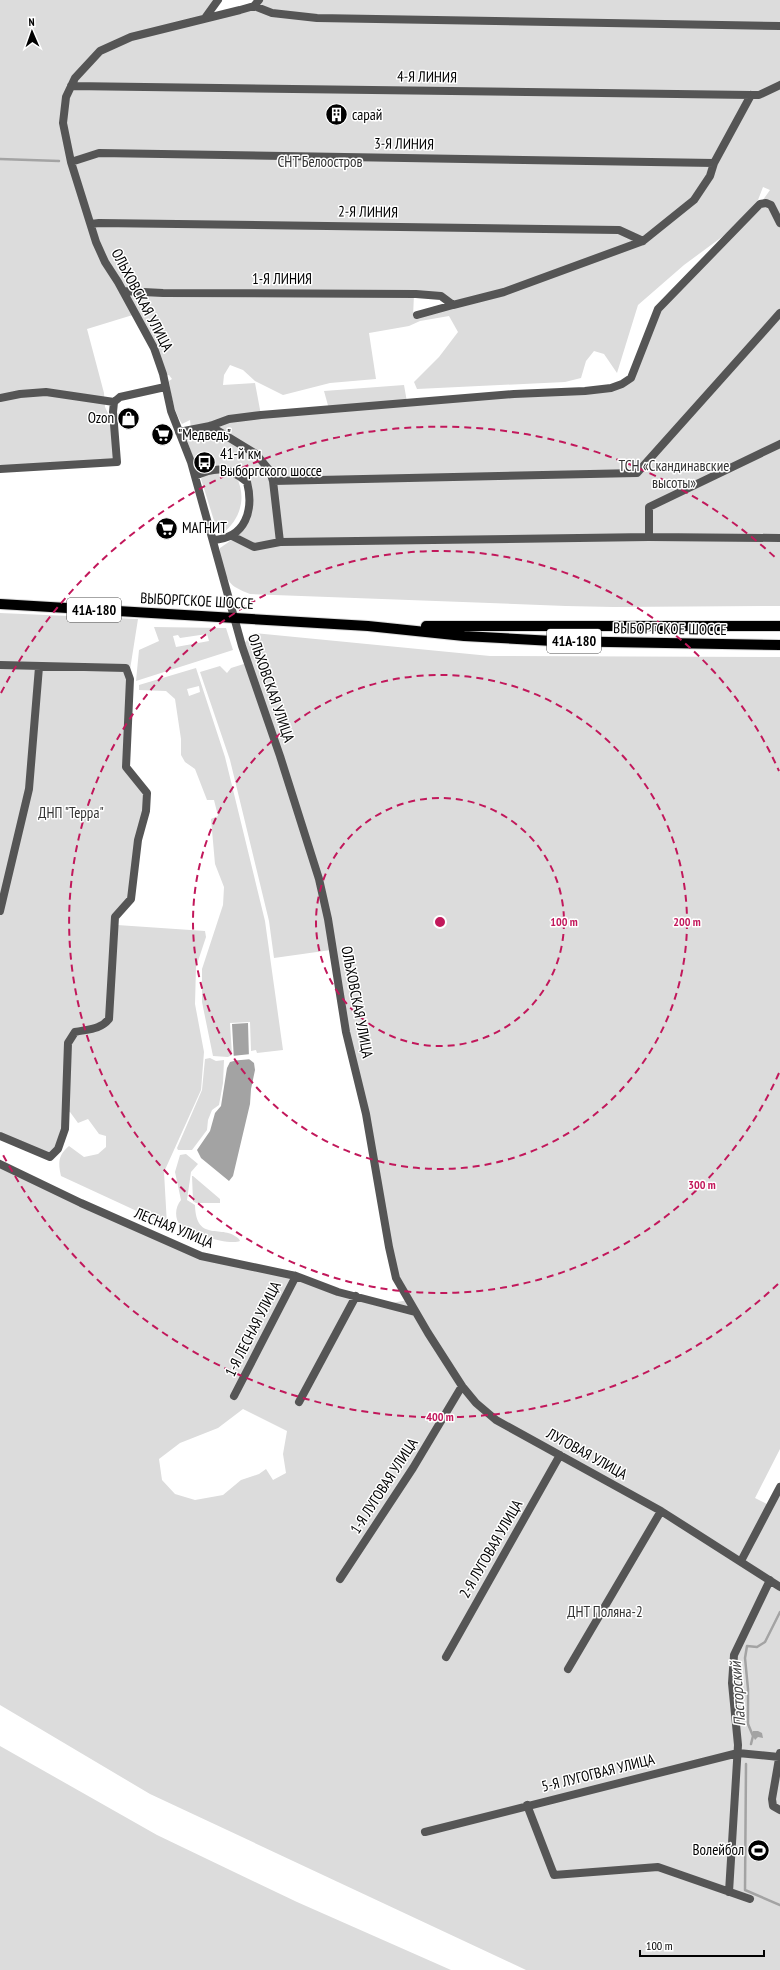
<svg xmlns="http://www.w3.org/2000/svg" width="780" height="1970" font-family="'PT Sans Narrow',sans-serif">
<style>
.green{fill:#dcdcdc;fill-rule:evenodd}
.water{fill:#a3a3a3}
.pier{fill:#fff}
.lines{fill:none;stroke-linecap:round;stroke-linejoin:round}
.stream{stroke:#a3a3a3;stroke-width:2.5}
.primary-casing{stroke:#dbdbdb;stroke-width:12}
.street{stroke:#555;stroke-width:8}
.primary{stroke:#000;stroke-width:10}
.ring{fill:none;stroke:#c2185b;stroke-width:2;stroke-dasharray:7 5}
.labels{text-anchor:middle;stroke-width:3;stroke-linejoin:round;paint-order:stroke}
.shield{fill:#fff;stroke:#4c4c4c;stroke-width:1}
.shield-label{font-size:14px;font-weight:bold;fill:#000}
.street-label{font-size:15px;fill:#000;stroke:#fff}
.poi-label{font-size:15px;fill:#000;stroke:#fff;text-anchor:start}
.park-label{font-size:15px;fill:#333;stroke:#fff}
.water-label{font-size:16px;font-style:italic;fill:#444;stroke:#fff}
.centre{fill:#c2185b;stroke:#fff;stroke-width:2}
.ring-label{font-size:12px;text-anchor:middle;font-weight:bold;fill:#c2185b;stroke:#fff;stroke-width:3;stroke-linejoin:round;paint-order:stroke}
</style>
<rect width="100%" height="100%" fill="#fff"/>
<!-- green -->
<path class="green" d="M0,0h217l-7,11 10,3 39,-14h521v606l-167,1 -47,-1 -316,-12c-5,-2 -10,-4 -15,-7 -10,-6 -16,-28 -15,-39 27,-18 39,-34 29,-67l-32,-12 -3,-11 -13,2 2,11 -5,1 -12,-35h6l-2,-17 -8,4c-8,-13 -11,-28 -13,-43l3,-2 -3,-4 -4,1 -29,-62 -49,15 17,64 1,14 11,24 1,31 -117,8zM763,187l7,3 -10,14 -102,105 -27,69 -20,10 -204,14 -3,-17 -80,6 5,18 -68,6 -6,-32 -32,2 1,-10 6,-10 13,5 12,11 28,14 47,-12 46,-4 -7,-46 40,-7 11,-5 29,-5 9,16 -19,25 -25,25 3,7 148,-7 16,-4 5,-17 8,-10 10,3 13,19 21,-68 46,-40 46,-34 28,-31zM414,294l26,2 14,9 -41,12z
M224,471l12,5c11,21 5,43 -14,58l-6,-7 -15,-48 4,-5z
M0,613l138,6 -9,57 -3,91 21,26 -16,106 -15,15 1,11 88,6 1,6 -10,30 -1,37 9,48 -3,38 -37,82 3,53 -106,-49c-3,-13 -3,-21 8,-30l15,11 14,-3 8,-7v-11l-7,-2 -11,-15 -10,4 -8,-11h-3l-15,44 -52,-20z
M154,627l72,1 7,22 -97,31 3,-31 20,-9zM207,634l2,7 -33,6 -3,-11 5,-1 2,3z
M253,633l237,23 290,1v792l-25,49 16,8 9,-19v483h-254l-376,-176 -150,-89v-541l174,81 124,32 88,27 22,-4 -8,-15 -69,-335 -57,8 -5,-37 -39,-161 -30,-88 20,-6 7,7 4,-5 16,-5 -5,-17zM243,1409l44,22 -4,23 3,19 -13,7 -7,-11 -7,5 -18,6 -18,15 -28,5 -20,-6 -13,-14 -3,-21 21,-16 38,-15z
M196,668l29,89 40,164 18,129 -26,3 -1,-3 -5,1 -1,-29 -20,1 2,32 -4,2 -15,-1 -11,-54v-33l21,-64 1,-18 -9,-23 -4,-45 7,-3 -4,-16h-7l-12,-31 -10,-7 -4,-7v-16l-6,-40 -9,-8 -27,-1v-5zM199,686l1,6 -11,4 -2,-7z
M210,1058l6,3 8,-1 -1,23 -4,22 -7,5 -4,10 -1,10 -15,20h-14l-1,-2 25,-58 3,-31z
M186,1154l12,10 -7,8 -4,28 8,5c1,39 28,18 44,34l1,2c-10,5 -51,-8 -59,-15 -7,-7 -6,-19 0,-26l-6,-28 5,-17z
M192,1176h1l27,23v4h-24l-3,-2z
M0,1746l157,89 140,67 154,68h-451z"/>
<!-- water -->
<path class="water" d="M248,1023l1,36 5,4 1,7 -4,19 -1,15 -17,72 -4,5 -28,-23 -4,-8 13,-19 5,-18 6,-7 6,-38 3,-6 4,-1 -2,-37z
M753,1731h5l4,2 1,5 -5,-1 -3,3 -3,-6z"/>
<!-- pier -->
<path class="pier" d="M251,1054l1,5 -22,2 2,-2v-3z"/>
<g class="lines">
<!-- stream -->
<path class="stream" d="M0,159l59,2
M751,1744l2,-8 -5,-12v-35l-3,-31 2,-12 10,1 8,-5 15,-30
M746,1764l-1,126 35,15"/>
<defs>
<path id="primary" d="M0,604l368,22 96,10 89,5 227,4
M426,626h354"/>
</defs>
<!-- primary casing -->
<use href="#primary" class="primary-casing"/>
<!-- street -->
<path class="street" d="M259,0l-5,6 -14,4 -109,27 -31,14 -25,27 -9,19 -3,26 8,39 25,80 9,20 13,20 36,66 9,26 8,37 20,51 51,184 38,110 39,123 9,40 18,113 20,82 23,133 7,31 32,55 34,53 14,17 20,17 165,91 119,76
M254,6l18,7 45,5 463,8
M205,18l13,-18
M71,86l680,9h8l21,-10
M71,162l28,-9 615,10
M91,224l8,-1 520,7 24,11
M123,291l40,2 253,1 25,2 12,9 51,-13 139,-51 51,-41 16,-24 4,-13 37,-68
M417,315l36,-10
M0,398l20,-4 26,-2 68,10
M210,426l46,28 14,17 3,10 7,61
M179,432l31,-6 19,-7 32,-4 253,-21 71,-3 26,-3 11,-4 9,-6 27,-69 102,-105 6,-1 5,2 9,18
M0,469l117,-7 -4,-50 1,-10 6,-5 45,-10
M195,476c21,-10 34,-9 52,6 7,28 -1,56 -34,58
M273,481l364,-8 143,-160
M232,536l22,11 26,-5 369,-5 131,1
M649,537v-30l131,-63
M0,665l126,3 4,11 -4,88 21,26 -1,18 -8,29 -7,59 -16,18 -6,102c-9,11 -21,10 -34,13l-7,11 -3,86 -7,20 -8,8 -50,-21
M0,911l29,-122 10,-122
M0,1164l81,39 120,53 95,20 42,16 77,20
M234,1396l62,-120
M299,1402l57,-106
M741,1561l39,-74
M340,1579l73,-111 49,-82
M446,1657l114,-202
M568,1669l93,-158
M780,1753l-8,46 1,7 7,4
M527,1805l27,70 104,-8 92,32
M425,1832l313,-79 41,4
M729,1892l9,-147 -6,-62 2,-28 36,-75"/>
<!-- primary -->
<use href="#primary" class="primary"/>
</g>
<!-- distance rings -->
<g class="ring">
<circle cx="440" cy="922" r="124"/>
<circle cx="440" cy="922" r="247"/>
<path d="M779 1073A371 371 0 1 1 779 771"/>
<path d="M778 1284A495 495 0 0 1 1 1151M1 693A495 495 0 0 1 778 560"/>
</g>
<!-- icons -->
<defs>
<symbol id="building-disc" viewBox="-11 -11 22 22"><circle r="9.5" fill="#000" stroke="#fff"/><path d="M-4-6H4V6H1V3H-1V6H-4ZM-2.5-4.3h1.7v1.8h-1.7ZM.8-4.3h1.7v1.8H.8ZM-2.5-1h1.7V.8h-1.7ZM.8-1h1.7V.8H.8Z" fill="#fff"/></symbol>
<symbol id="shop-disc" viewBox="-11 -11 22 22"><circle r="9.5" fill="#000" stroke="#fff"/><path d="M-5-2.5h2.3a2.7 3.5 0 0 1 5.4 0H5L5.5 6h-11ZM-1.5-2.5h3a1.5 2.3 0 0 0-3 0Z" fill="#fff"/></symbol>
<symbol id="supermarket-disc" viewBox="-11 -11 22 22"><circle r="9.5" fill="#000" stroke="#fff"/><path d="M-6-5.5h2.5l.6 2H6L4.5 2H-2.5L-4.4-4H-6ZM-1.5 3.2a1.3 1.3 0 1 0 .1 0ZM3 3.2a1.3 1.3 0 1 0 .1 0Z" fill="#fff"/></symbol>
<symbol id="bus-disc" viewBox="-11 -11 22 22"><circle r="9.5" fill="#000" stroke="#fff"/><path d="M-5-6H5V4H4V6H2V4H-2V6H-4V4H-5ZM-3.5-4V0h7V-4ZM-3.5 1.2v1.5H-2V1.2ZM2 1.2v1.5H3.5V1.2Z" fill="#fff"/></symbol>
<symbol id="stadium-disc" viewBox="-11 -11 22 22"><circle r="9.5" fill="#000" stroke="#fff"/><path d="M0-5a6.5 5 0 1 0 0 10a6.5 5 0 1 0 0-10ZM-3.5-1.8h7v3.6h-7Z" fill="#fff"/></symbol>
</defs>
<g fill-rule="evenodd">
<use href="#building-disc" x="324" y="102" width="25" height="25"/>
<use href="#shop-disc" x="116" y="406" width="25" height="25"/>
<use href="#supermarket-disc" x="150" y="422" width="25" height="25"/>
<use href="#bus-disc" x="192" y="450" width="25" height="25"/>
<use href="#supermarket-disc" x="154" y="516" width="25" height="25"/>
<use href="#stadium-disc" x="746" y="1838" width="25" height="25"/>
</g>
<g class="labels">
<!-- shield labels -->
<g class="shield">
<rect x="67" y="598" width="54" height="24" rx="3"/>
<rect x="547" y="629" width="54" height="24" rx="3"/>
</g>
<g class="shield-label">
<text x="94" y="615">41А-180</text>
<text x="574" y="646">41А-180</text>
</g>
<!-- street labels -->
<g class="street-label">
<text transform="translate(427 77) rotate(1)" y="5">4-Я ЛИНИЯ</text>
<text transform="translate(404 144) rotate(1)" y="5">3-Я ЛИНИЯ</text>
<text transform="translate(368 212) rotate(1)" y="5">2-Я ЛИНИЯ</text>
<text x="282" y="284">1-Я ЛИНИЯ</text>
<text transform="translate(142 300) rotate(62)" y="5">ОЛЬХОВСКАЯ УЛИЦА</text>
<text transform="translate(197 601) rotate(3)" y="5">ВЫБОРГСКОЕ ШОССЕ</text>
<text transform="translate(670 629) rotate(1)" y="5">ВЫБОРГСКОЕ ШОССЕ</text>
<text transform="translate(271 688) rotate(71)" y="5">ОЛЬХОВСКАЯ УЛИЦА</text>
<text transform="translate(357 1002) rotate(79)" y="5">ОЛЬХОВСКАЯ УЛИЦА</text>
<text transform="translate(174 1228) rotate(22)" y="5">ЛЕСНАЯ УЛИЦА</text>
<text transform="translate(253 1329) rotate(-63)" y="5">1-Я ЛЕСНАЯ УЛИЦА</text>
<text transform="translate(587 1454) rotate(29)" y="5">ЛУГОВАЯ УЛИЦА</text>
<text transform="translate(384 1486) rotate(-57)" y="5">1-Я ЛУГОВАЯ УЛИЦА</text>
<text transform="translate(491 1549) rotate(-60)" y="5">2-Я ЛУГОВАЯ УЛИЦА</text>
<text transform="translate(598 1773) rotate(-14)" y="5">5-Я ЛУГОГВАЯ УЛИЦА</text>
</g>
<!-- poi labels -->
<g class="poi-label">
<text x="352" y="120">сарай</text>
<text x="114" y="423" text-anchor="end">Ozon</text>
<text x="178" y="440">"Медведь"</text>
<text x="220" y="459">41-й км<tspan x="220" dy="17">Выборгского шоссе</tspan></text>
<text x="182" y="533">МАГНИТ</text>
<text x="744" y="1855" text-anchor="end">Волейбол</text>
</g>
<!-- park labels -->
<g class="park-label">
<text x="320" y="167">СНТ Белоостров</text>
<text x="674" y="471">ТСН «Скандинавские<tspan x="674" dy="17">высоты»</tspan></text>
<text x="71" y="818">ДНП "Терра"</text>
<text x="605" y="1617">ДНТ Поляна-2</text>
</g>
<!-- water labels -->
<g class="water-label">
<text transform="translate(737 1694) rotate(-94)" y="6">Пасторский</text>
</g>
</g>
<circle cx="440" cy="922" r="6" class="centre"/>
<g class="ring-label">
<text x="564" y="926">100 m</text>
<text x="687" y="926">200 m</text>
<text x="702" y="1189">300 m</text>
<text x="440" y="1421">400 m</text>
</g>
<!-- north arrow -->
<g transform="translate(32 32) rotate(358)" stroke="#ffffff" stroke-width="3" paint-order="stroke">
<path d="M0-3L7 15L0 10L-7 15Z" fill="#000000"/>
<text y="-6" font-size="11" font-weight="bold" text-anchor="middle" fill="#000000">N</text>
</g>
<!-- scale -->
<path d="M640 1950v6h124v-6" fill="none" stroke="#000000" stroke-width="2"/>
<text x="646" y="1950" font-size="12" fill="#000000" stroke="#ffffff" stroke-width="3" paint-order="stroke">100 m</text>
</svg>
